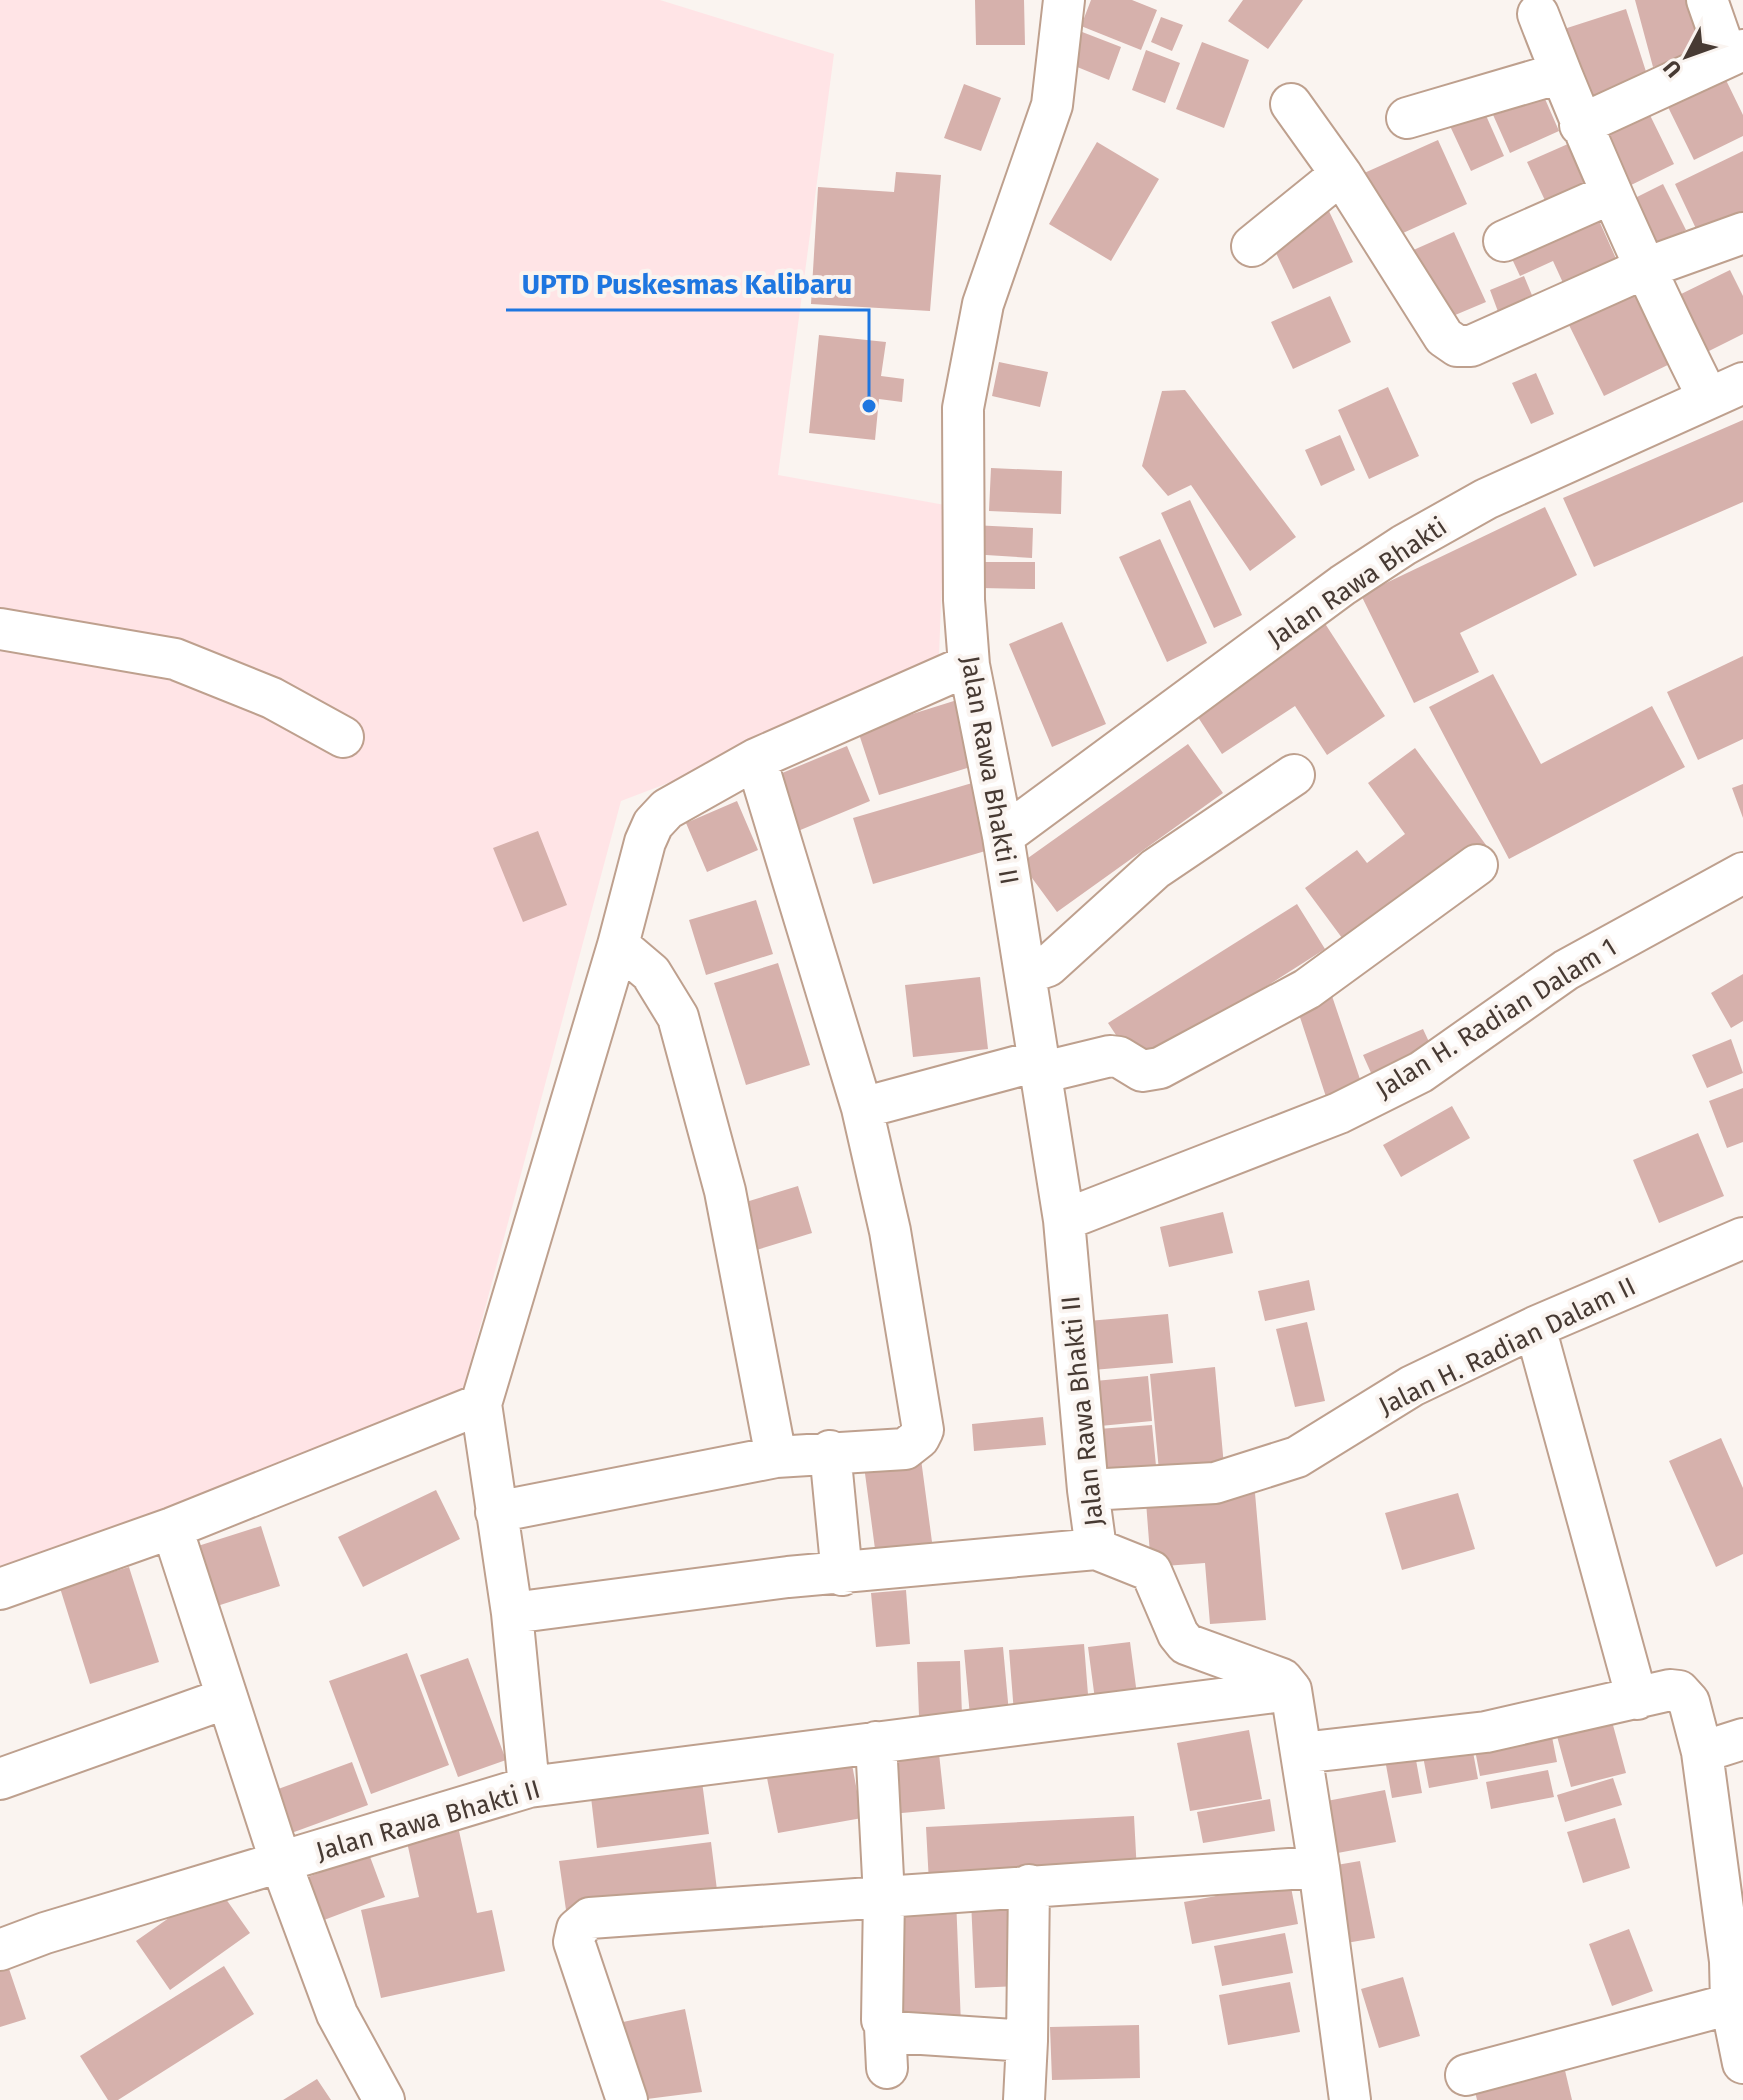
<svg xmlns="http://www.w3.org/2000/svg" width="1743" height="2100" font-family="'Fira Sans',sans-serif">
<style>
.industrial{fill:#ffe4e6}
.building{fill:#d6b1ac}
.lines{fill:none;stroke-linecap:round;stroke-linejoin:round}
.minor-casing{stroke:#bea08e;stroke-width:44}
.minor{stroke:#fff;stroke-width:40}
.labels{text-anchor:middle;stroke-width:8;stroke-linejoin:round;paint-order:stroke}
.street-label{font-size:26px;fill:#473a33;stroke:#faf4f0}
.leader{fill:none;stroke:#1e76e0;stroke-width:3}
.callout-dot{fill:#1e76e0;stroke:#faf4f0;stroke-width:3}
.callout-label{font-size:28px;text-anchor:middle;font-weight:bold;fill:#1e76e0;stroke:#faf4f0;stroke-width:8;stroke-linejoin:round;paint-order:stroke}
</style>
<rect width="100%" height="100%" fill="#faf4f0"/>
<!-- industrial -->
<path class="industrial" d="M0,0h660l174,54 -56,421 167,30 -7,175 -317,121 -171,638 -450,165z"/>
<!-- building -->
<path class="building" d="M975,0h49l1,45h-49z
M1091,0h41l25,10 -16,40 -60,-24z
M1243,0h60l-35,49 -40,-28z
M1635,0h58l14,53 -54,14z
M1626,9l23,72 -62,20 -23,-72z
M1161,17l22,8 -11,26 -21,-9z
M1077,30l44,17 -12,33 -44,-18z
M1202,42l47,18 -25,68 -48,-19z
M1146,50l34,13 -15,40 -33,-13z
M1725,78l18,37v21l-49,24 -26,-53z
M964,84l37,14 -20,53 -37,-13z
M1539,85l20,46 -49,22 -20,-45z
M1644,103l30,61 -47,23 -30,-61z
M1484,111l20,45 -33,15 -21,-45z
M1438,140l29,64 -75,34 -30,-64z
M1577,140l20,47 -48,22 -22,-47z
M1097,142l62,37 -48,82 -62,-37z
M1743,151v62l-44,22 -24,-51z
M896,172l45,3 -11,136 -119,-7 7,-117 76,5z
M1663,184l23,46 -40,20 -23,-46z
M1593,207l29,65 -53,24 -16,-35 -33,15 -14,-30z
M1328,209l25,53 -60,27 -25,-53z
M1454,232l32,70 -45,19 -32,-69z
M1730,270l13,26v38l-38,19 -28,-57z
M1524,276l15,36 -36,13 -13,-35z
M1639,286l37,75 -72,35 -37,-75z
M1330,296l21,46 -58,27 -22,-47z
M819,335l67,7 -5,34 23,3 -2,23 -23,-3 -4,41 -66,-7z
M999,362l49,10 -8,35 -48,-11z
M1536,373l18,41 -23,10 -19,-41z
M1388,387l31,69 -50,23 -31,-69z
M1185,390l111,147 -46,34 -59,-86 -23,11 -26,-30 20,-75z
M1743,420v82l-149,65 -31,-69z
M1340,435l15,35 -34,16 -16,-36z
M991,468l71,3 -1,43 -72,-3z
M1190,500l52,115 -28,13 -53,-115z
M1545,507l32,68 -117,58 19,39 -65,31 -53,-108z
M972,525l61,3 -1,30 -62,-4z
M1160,539l47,104 -40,19 -48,-105z
M981,562h54v27l-54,-1z
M1062,622l44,102 -54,23 -43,-103z
M1324,622l61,94 -58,39 -32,-49 -73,48 -30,-46z
M1743,656v83l-45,21 -31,-68z
M1493,674l48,90 111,-58 33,61 -176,92 -80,-152z
M957,700l20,65 -98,30 -21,-64z
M1188,744l35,49 -166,119 -36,-49z
M847,746l23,55 -72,30 -23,-55z
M1415,748l71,97 -138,101 -43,-58 52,-38 10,13 38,-29 -37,-51z
M979,781l20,66 -126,37 -20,-66z
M1743,784v34l-11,-30z
M737,801l21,49 -51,22 -21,-49z
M538,831l29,74 -44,17 -30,-74z
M756,900l17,54 -67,21 -17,-55z
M1297,904l28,45 -187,119 -30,-45z
M778,963l32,102 -64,20 -32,-102z
M1743,974v47l-12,7 -20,-35z
M980,977l8,72 -75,8 -8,-72z
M1331,993l33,98 -36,12 -32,-98z
M1423,1029l13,28 -60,27 -13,-29z
M1731,1039l12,34 -36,15 -15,-33z
M1743,1088v54l-16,6 -18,-47z
M1452,1106l18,32 -69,39 -18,-32z
M1698,1133l26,63 -65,27 -26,-63z
M798,1186l14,47 -62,19 -14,-47z
M1223,1212l10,41 -64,14 -9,-40z
M1309,1280l6,30 -50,11 -7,-30z
M1168,1314l5,49 -80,7 -5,-49z
M1307,1322l18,79 -30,6 -19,-78z
M1215,1367l9,99 -65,5 -9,-97z
M1148,1376l4,45 -52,5 -5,-45z
M1043,1417l3,28 -72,6 -2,-27z
M1152,1425l5,51 -53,5 -6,-52z
M1721,1438l22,50v66l-27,13 -47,-106z
M921,1459l13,98 -57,7 -13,-98z
M436,1490l24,49 -97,48 -25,-50z
M1255,1493l11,127 -56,4 -5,-61 -54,4 -5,-65z
M1458,1493l17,56 -73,21 -17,-57z
M261,1526l19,60 -63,20 -19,-60z
M129,1567l30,95 -69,22 -30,-96z
M906,1590l4,54 -34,3 -5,-54z
M1130,1642l8,60 -42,5 -8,-60z
M1084,1644l5,63 -75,6 -5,-63z
M1003,1647l6,66 -39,3 -6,-66z
M407,1653l42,112 -78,29 -42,-113z
M468,1658l38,102 -48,17 -38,-102z
M960,1661l2,54 -43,1 -2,-54z
M1610,1714l16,59 -55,14 -16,-58z
M1249,1730l13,69 -72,12 -13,-68z
M1551,1732l6,30 -77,14 -6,-31z
M1471,1741l7,38 -49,9 -7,-37z
M938,1744l7,65 -54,5 -7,-65z
M1414,1749l8,44 -30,5 -8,-44z
M851,1759l11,59 -84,15 -12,-60z
M352,1762l16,43 -82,30 -16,-43z
M1548,1770l6,27 -63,12 -5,-27z
M701,1774l8,60 -112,14 -7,-59z
M1613,1778l9,27 -57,17 -8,-27z
M1385,1790l11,52 -69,13 -11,-52z
M1270,1799l5,32 -72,12 -6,-31z
M1134,1816l3,57 -208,10 -3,-56z
M1615,1818l15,50 -47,15 -16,-51z
M459,1831l18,82 15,-3 13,61 -124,27 -20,-88 58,-13 -12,-55z
M711,1842l7,56 -151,19 -8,-56z
M369,1854l16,43 -69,26 -16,-43z
M1360,1861l15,77 -40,7 -16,-77z
M1290,1882l8,42 -106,20 -8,-42z
M216,1885l34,48 -80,57 -34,-49z
M956,1898l5,127 -62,2 -4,-127z
M1015,1899l3,87 -43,2 -4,-87z
M1629,1929l24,62 -41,15 -23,-62z
M1285,1933l8,40 -71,13 -8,-40z
M6,1960l20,59 -26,8v-64z
M224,1966l30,48 -136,86h-10l-28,-44z
M1403,1977l17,59 -41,12 -18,-59z
M1290,1982l10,50 -72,13 -9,-50z
M685,2009l17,83 -63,8 -16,-78z
M1139,2025l1,53 -88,2 -2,-53z
M1563,2062l9,38h-95l-4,-17z
M317,2079l14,21h-48z"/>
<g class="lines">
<defs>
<path id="minor" d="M1064,0l-12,105 -69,199 -20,104 1,192 5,65 34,171 61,384 24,270 8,59
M1707,0l20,57
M1538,14c50,131 107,258 170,384
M1291,104l50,70 103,163 13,9h14l172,-77 100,-36
M1407,118l153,-45
M1580,125l163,-75
M1504,241l106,-47
M1252,246l89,-72
M0,629l175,30 97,39 71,39
M1003,836l340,-251 61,-40 82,-46 257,-116
M618,945l33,28 27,44 47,174 51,266
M1025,974l23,-8 107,-97 139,-94
M1040,1073l70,-17 9,1 23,14 18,-3 147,-79 170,-124
M862,1108l175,-47
M1064,1220l275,-107 82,-41 145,-102 177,-97
M1535,1327l102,372
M830,1451l12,124
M1088,1490l127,-7 82,-26 115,-71 123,-59 208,-89
M496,1512l280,-55 129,-8 14,-11 4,-8 -33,-199 -28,-123 -106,-349
M172,1528l109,335 56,151 47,86
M0,1589l172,-61 309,-124
M512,1613l276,-36 308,-28 55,22 27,63 8,10 96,35 9,11 28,177 31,233
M1702,1752l41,-13
M1301,1753l185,-21 184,-42 9,1 10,11 13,50 28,209 1,43 12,59
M0,1779l227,-81
M529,1787l-17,-174 -31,-209 137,-459 27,-103 8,-18 14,-15 89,-50 213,-94
M0,1950l45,-17 484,-146 762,-97
M885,2027l2,41
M1027,2041l2,-156
M1466,2075l265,-71
M627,2100l-53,-158 3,-13 13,-11 294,-21 -8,-155
M1024,2100l3,-59 -135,-9 -10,-12 2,-123 435,-30"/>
</defs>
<!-- minor casing -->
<use href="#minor" class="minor-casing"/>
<!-- minor -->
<use href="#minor" class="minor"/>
</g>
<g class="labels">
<!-- street labels -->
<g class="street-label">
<text transform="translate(1357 582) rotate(-34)" y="9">Jalan Rawa Bhakti</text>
<text transform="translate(990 770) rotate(80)" y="9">Jalan Rawa Bhakti II</text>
<text transform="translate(1496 1018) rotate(-32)" y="9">Jalan H. Radian Dalam 1</text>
<text transform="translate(1507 1346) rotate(-26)" y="9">Jalan H. Radian Dalam II</text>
<text transform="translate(1082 1411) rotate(-96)" y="9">Jalan Rawa Bhakti II</text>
<text transform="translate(428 1820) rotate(-16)" y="9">Jalan Rawa Bhakti II</text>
</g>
</g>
<!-- callouts -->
<path class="leader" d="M869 406L869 310H506"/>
<circle class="callout-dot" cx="869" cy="406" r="8"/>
<g class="callout-label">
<text x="687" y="294">UPTD Puskesmas Kalibaru</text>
</g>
<!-- north arrow -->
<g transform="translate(1687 56) rotate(229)" stroke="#faf4f0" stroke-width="6" paint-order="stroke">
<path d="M0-6L14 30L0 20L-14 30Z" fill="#473a33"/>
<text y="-12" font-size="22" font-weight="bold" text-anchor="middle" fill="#473a33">U</text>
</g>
</svg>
